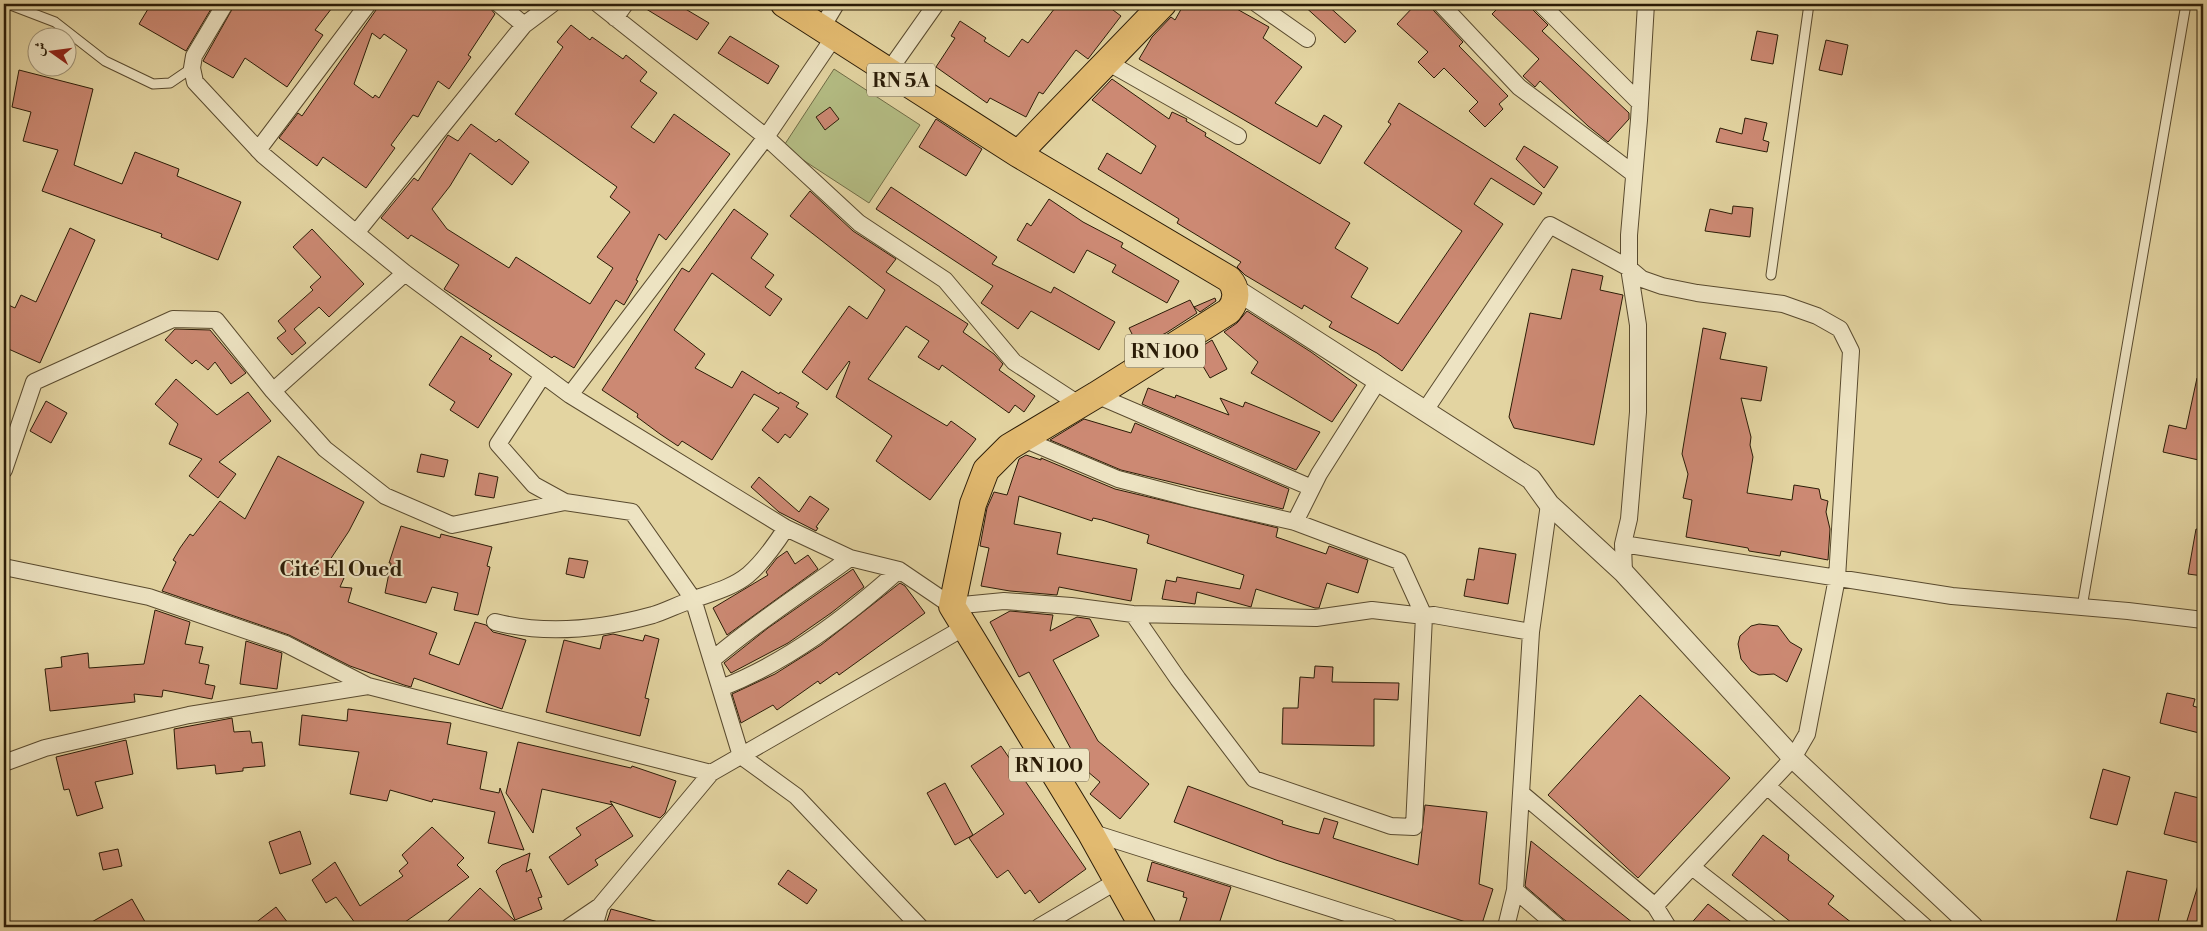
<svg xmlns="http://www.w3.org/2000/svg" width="2207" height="931" font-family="'Libre Bodoni',Amiri,serif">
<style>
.green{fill:#b4bd84;stroke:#706c46}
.building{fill:#cc8973;stroke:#2b1c07;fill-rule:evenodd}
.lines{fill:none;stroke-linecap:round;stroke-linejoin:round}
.service-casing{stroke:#594a2e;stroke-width:11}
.minor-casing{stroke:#594a2e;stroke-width:18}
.tertiary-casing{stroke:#594a2e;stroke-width:22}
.primary-casing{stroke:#2b1c07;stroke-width:28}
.service{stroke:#ede3c2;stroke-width:9}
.minor{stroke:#ede3c2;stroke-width:16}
.tertiary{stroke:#ede3c2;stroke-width:20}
.primary{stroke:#e2ba70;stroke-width:26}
.labels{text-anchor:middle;stroke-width:4;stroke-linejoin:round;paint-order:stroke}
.shield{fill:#ede3c2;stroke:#65583f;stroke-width:1}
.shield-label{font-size:19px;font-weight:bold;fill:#2b1c07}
.neighbourhood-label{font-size:21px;font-weight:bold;fill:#2b1c07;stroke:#ede3c2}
</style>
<rect width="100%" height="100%" fill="#e3d4a1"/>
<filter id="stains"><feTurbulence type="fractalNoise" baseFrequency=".004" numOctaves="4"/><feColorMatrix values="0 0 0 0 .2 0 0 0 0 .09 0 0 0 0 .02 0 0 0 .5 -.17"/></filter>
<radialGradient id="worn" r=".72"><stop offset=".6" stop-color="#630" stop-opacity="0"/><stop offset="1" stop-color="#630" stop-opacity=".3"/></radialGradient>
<!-- green -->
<path class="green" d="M834,69l86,56 -51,78 -86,-56z"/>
<!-- building -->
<path class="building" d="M151,4h63l-28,47 -47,-27z
M235,4h100l-20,26 8,5 -36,52 -42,-29 -12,20 -30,-17z
M378,4h111l1,4 5,6 -27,41 3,2 -22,32 -11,-8 -20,36 -5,-2 -22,30 4,3 -29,40 -43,-31 -6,9 -38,-28 19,-25 4,3 74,-106zM372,33l8,6 4,-5 23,16 -28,48 -4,-3 -2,3 -19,-14z
M638,4h39l32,19 -12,17z
M1058,4h47l16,12 -33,43 -12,-9 -33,44 -4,-2 -13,25 -36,-19 -3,5 -51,-36 19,-29 -4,-2 9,-15 26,17 -2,3 25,16 13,-18 6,4z
M1184,4h44l41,23 -6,11 39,29 -27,36 42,24 7,-12 18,11 -22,38 -181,-105 13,-22 19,-20 4,3z
M1302,4h24l30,27 -11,12z
M1416,4l15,2 3,5 29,31 -4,4 49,50 -9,8 4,5 -18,18 -16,-16 9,-9 -34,-34 -10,10 -16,-16 10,-10 -31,-28z
M1502,4h25l21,21 -6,6 87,82v6l-21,23 -20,-16 -48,-45 -5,6 -12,-11 16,-17 -47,-45z
M571,25l19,15 2,-3 31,22 3,-4 21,17 -7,9 17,12 -26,34 23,16 20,-29 56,40 -64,86 -7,-6 -23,46 2,1 -14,24 -8,-5 -42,68 -20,-12 -2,2 -108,-69 15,-24 -48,-30 -3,4 -27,-21 33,-40 4,3 30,-46 10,6 13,-17 25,18 3,-3 30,23 -17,23 -42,-32 -20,33 -18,23 15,20 62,39 7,-11 74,47 23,-36 -16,-11 33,-45 -20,-15 7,-10 -102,-73 48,-67 -6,-5z
M1757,31l21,4 -5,29 -22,-4z
M730,36l49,30 -11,18 -50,-31z
M1826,40l22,5 -6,30 -23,-5z
M19,70l74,19 -19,76 48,19 13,-32 44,17 -2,7 64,26 -23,58 -57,-23 1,-3 -120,-43 16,-41 -35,-9 8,-29 -19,-5z
M1112,79l57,40 3,-7 15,7 -1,2 20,12 -1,3 145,87 -15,25 33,20 -17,29 47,27 64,-93 -98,-68 27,-39 -3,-2 11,-19 143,90 -8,12 -43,-27 -17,26 29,20 -101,147 -25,-18 -48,-26 3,-5 -28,-17 -2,4 -57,-34 -8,-8 4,-5 -64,-39 2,-4 -81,-50 9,-16 34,21 15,-28 -64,-46z
M830,107l9,12 -14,11 -9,-13z
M1745,118l22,5 -4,17 6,2 -2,10 -51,-10 4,-14 22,6z
M936,119l46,30 -16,27 -47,-29z
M1524,146l34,21 -14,21 -28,-29z
M891,187l106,70 -5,7 59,29 3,-6 61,35 -16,28 -68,-39 -13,18 -37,-26 12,-17 -117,-77z
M810,191l43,40 43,28 -10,13 82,52 -5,8 31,22 9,10 -4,6 36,26 -11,16 -9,-7 -6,8 -67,-48 -3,5 -21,-13 11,-16 -23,-15 -38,53 79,47 4,-5 25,18 -46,61 -54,-39 16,-25 -56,-39 14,-35 -1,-1 -22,29 -25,-18 47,-66 18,13 18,-29 -95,-74z
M1049,199l34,23 40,21 -2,4 58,34 -12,22 -55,-31 4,-7 -29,-15 -13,23 -57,-33 10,-17 4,3z
M1733,206l20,2 -3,29 -45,-6 5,-22 22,5z
M734,209l34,25 -17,24 23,17 -9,12 17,12 -12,17 -58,-43 -38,57 31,24 -10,14 37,20 10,-17 37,23 1,-2 19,11 -3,4 12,7 -18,24 -5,-4 -7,9 -16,-13 17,-22 -25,-14 -42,66 -30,-19 -4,5 -18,-12 -23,-17 1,-3 -36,-24 80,-122 7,4z
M70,228l25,12 -55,123 -36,-16v-44l11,5 6,-13 15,7z
M312,229l52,55 -35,33 -10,-10 -25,22 12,14 -14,12 -15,-17 9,-7 -8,-10 35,-31 -3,-3 11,-10 -28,-30z
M1572,269l31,7 -3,14 23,5 -29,150 -80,-17 -5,-11 21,-104 31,6z
M1215,298l1,3 -16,11 -6,-5z
M1190,300l7,13 -31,20 -28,13 -9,-18z
M1247,311l64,41 46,33 -25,37 -81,-49 7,-11 -34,-30 13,-9z
M1703,328l23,5 -6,26 47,8 -6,34 -20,-3 10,39 -1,8 3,12 -6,36 45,7 2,-15 25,4 2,10 7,2 -2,11 4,17 -2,31 -47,-9 -1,5 -31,-5 -1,-3 -62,-11 6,-37 -9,-2 5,-24 -6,-20z
M175,329l35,1 36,43 -15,11 -16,-22 -7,8 -12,-10 -4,4 -27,-24z
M461,336l31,20 -3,3 23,15 -34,54 -28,-18 5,-8 -26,-17z
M1212,340l15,29 -17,9 -16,-27z
M2197,378h6v83l-40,-9 6,-27 17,4z
M176,379l41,36 31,-23 23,29 -52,41 17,12 -18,24 -29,-22 13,-17 -33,-15 9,-20 -23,-20z
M1148,388l27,10 1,-3 53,20 -9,-17 23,9 2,-5 75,30 -24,38 -154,-66z
M46,401l21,12 -16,30 -21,-12z
M1084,419l47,14 4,-10 154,66 -6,20 -162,-39 -71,-30z
M421,454l27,6 -4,17 -27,-5z
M1026,455l15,5v-2l74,31 163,39 -2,9 50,17 3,-8 39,14 -10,33 -31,-10 -8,25h-4l-59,-19 -5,18 -54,-15 -2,12 -33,-5 4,-19 10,2 1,-5 63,12 4,-14 -97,-32 2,-8 -47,-15 -9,-2 -1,3 -73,-25 -5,28 47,9 -4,21 80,15 -6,32 -72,-14 -2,8 -47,-4 -29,-5 8,-38 -9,-2 7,-38 7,-16 13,3 12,-36z
M278,456l86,46 -15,29 -25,38 20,9 -4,9 12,1 -4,14 89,31 -8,21 30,11 16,-43 11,3 7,7 33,8 -24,69 -88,-31 -3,9 -7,-2 -54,-19 -61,-31 -127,-44 14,-29 -3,-2 7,-12 10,-14 3,2 27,-35 25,18z
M479,473l19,4 -4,21 -19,-3z
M759,477l40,35 11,-16 19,13 -13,18 2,1 -2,3 -37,-19 -28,-25z
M401,526l39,12 1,-4 51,13 -5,19 3,1 -12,48 -24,-5 4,-17 -26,-6 -6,16 -41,-10 6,-30h-2z
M2196,529l7,1v46l-15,-2z
M1479,548l37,6 -8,50 -44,-8 3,-17 7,1z
M787,551l8,13 13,-9 10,14 -91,66 -14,-27 55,-33 -2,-3 11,-14z
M569,558l19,3 -4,17 -18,-4z
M853,569l11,18 -33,26 -43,30 -57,30 -7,-10 44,-35z
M900,583l5,3 20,27 -86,62 -2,-3 -17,12 -2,-3 -41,29 -4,-5 -32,18 -9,-29 43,-20 46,-29z
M155,610l35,12 -5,22 18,3 -4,16 10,2 -4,19 10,2 -3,13 -49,-9 -1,7 -28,-3 1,8 -85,9 -5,-42 17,-2 -1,-10 27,-4 1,15 55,-4z
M1010,611l43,4 -3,16 27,-14 13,2 9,17 -46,24 45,81 51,43 -29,35 -30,-25 10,-12 -32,-27 4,-4 -43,-79 -10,5 -29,-55z
M1759,624l19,2 12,16 12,7 -15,33 -13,-8 -15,1 -8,-4 -10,-12 -3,-15 2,-8 11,-10z
M613,634l30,7 2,-6 14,4 -14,59 4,1 -9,37 -94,-24 18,-72 36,9 3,-13z
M246,641l36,12 -5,36 -37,-5z
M1315,666l18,1 -1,15 67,1 -1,17 -24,-1v47l-92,-2 1,-36h15l2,-31 14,1z
M2167,693l28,6 -2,7 10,3v25l-43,-11z
M1640,695l90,83 -92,100 -90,-83z
M348,709l103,14 -4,21 40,8 -7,37 19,4 1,-5 24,62 -36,-7 7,-31 -62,-13 -1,3 -42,-12 -3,11 -37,-7 9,-42 -60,-7 3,-30 45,6z
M232,718l2,14 16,-1 2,12 10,-1 3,24 -22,2v3l-27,3 -1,-9 -38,4 -3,-40z
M126,740l7,34 -38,8 8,26 -26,8 -8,-27 -5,1 -8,-33z
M518,742l113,26 1,-2 44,15 -11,32 -5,5 -50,-17 23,35 -38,24 3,5 -30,20 -19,-28 32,-22 -5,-7 37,-23 -71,-16 -9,44 -27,-40z
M1001,746l85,123 -47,34 -9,-13 -5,4 -17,-24 -11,8 -28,-40 35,-24 -33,-48z
M2103,769l27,8 -13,48 -27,-7z
M945,783l28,52 -18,10 -28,-52z
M1188,786l95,35 -1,3 27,8 10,2 5,-16 14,4 -5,16 85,27 7,-60 62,7 -8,72 14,5 -12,38 -205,-67 -102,-38z
M2175,792l28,7v45l-39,-10z
M432,827l32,31 -7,7 12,12 -71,50h-40l-22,-30 -10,6 -14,-23 23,-18 25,44 43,-30 -4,-5 9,-8 -6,-8z
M300,831l11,33 -31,10 -11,-32z
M1763,835l26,20 -1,5 46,36 -6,8 29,23h-60l-65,-52z
M1531,841l107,86h-64l-12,-9 -37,-32z
M118,849l4,17 -19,4 -4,-17z
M530,853l-4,19 5,-3 11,28 -4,1 4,11 -27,11 -19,-49 6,-6z
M1152,862l79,25 -13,40h-27l-12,-4 8,-25 -4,-1 1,-5 -37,-11z
M788,870l29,20 -10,14 -29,-20z
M2127,871l40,9 -10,47h-42z
M2200,879l3,1v47h-18z
M480,888l34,32 7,7h-79z
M132,899l16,28h-65z
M1708,904l30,23h-50z
M276,907l15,20h-41z
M611,909l51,14 -1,4h-56z"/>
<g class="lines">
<defs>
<path id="service" d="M8,4l47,18 50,39 48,23 17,-1 22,-15
M1771,275l38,-271
M2082,607l104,-603"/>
<path id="minor" d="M225,4l-31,52 -2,12 3,14 68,73 93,78 49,40 165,122 216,133 64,30 49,12 53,36 52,-5 67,5 62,8 183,4 56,-8 52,6 10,-1 97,17
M499,4l25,21
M598,4l168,133 93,86 86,57 69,82 66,43
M1257,4l50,35
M1441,4l78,83 115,87
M1541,4l99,99
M615,18l10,-14
M821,29l15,-25
M1107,62l131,74
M888,72l48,-68
M258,150l110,-146
M356,233l168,-208 28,-21
M543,375l-45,69 36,41 31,17
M273,391l132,-118
M570,395l196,-258 68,-100
M1096,395l216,93
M1424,412l126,-187 79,43 13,11 20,7 35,7 86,11 34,12 23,13 11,22 -14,227 -30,156 -14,24 -138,148
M1023,439l95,40 76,20 101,23 104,39 25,55 -10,211 -23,-1 -137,-47 -76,-100 -45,-65
M4,470l30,-88 139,-63 43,1 57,71 52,58 60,47 67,29 113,-23 67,10 61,87 48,157 55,40 124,131
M1295,522l24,-48 59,-93
M1623,544l329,52 176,15 75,9
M4,567l145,30 137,47 82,42
M1624,573l-1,-29 6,-25 9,-107v-87l-9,-57v-33l10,-115 7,-116
M495,622c51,13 107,7 158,-7 13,-4 26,-11 39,-15 19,-7 40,-12 56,-25 15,-13 27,-30 38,-47
M712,660c43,-37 92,-68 138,-102
M721,688c67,-26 125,-71 178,-118
M4,763l41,-15 144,-33 179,-29 343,87 254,-146
M1767,786l158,141
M1521,793l134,113 13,21
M1090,832l300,95
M1692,867l77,60
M1515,890l43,37
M569,927l31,-21
M594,927l6,-21 111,-133
M1039,927l78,-46
M1506,927l9,-37 16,-258 18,-128"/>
<path id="tertiary" d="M1235,289l296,190 18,25 75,69 169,185 180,169"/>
<path id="primary" d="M784,4l234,150 211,125c9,10 8,22 0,32l-133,84 -87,52 -23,23 -13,34 -21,102 138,226 53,95
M1018,154l145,-150"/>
</defs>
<!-- service casing -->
<use href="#service" class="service-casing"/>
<!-- minor casing -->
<use href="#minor" class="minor-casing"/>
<!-- tertiary casing -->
<use href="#tertiary" class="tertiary-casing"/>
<!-- primary casing -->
<use href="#primary" class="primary-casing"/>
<!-- service -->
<use href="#service" class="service"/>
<!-- minor -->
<use href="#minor" class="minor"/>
<!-- tertiary -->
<use href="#tertiary" class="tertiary"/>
<!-- primary -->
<use href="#primary" class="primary"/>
</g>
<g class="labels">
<!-- shield labels -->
<g class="shield">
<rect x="867" y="63.5" width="68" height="33" rx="4"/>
<rect x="1125" y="334.5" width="80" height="33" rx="4"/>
<rect x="1009" y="748.5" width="80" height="33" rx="4"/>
</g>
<g class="shield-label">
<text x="901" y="87">RN 5A</text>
<text x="1165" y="358">RN 100</text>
<text x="1049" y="772">RN 100</text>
</g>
<!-- neighbourhood labels -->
<g class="neighbourhood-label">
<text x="341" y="576">Cité El Oued</text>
</g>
</g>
<!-- margin -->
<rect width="2207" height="931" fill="none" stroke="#e3d4a1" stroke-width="20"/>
<rect x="5" y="5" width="2197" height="921" fill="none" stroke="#2b1c07" stroke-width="2.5"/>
<rect x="10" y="10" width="2187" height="911" fill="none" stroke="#2b1c07"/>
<!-- north arrow -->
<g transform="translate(52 52) rotate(284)"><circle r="24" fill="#ede3c2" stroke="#9f9377"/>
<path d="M0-4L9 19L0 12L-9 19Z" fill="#8f2418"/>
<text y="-8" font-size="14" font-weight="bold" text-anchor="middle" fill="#2b1c07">ش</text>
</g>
<rect width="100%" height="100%" filter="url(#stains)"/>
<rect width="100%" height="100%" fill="url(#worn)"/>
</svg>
